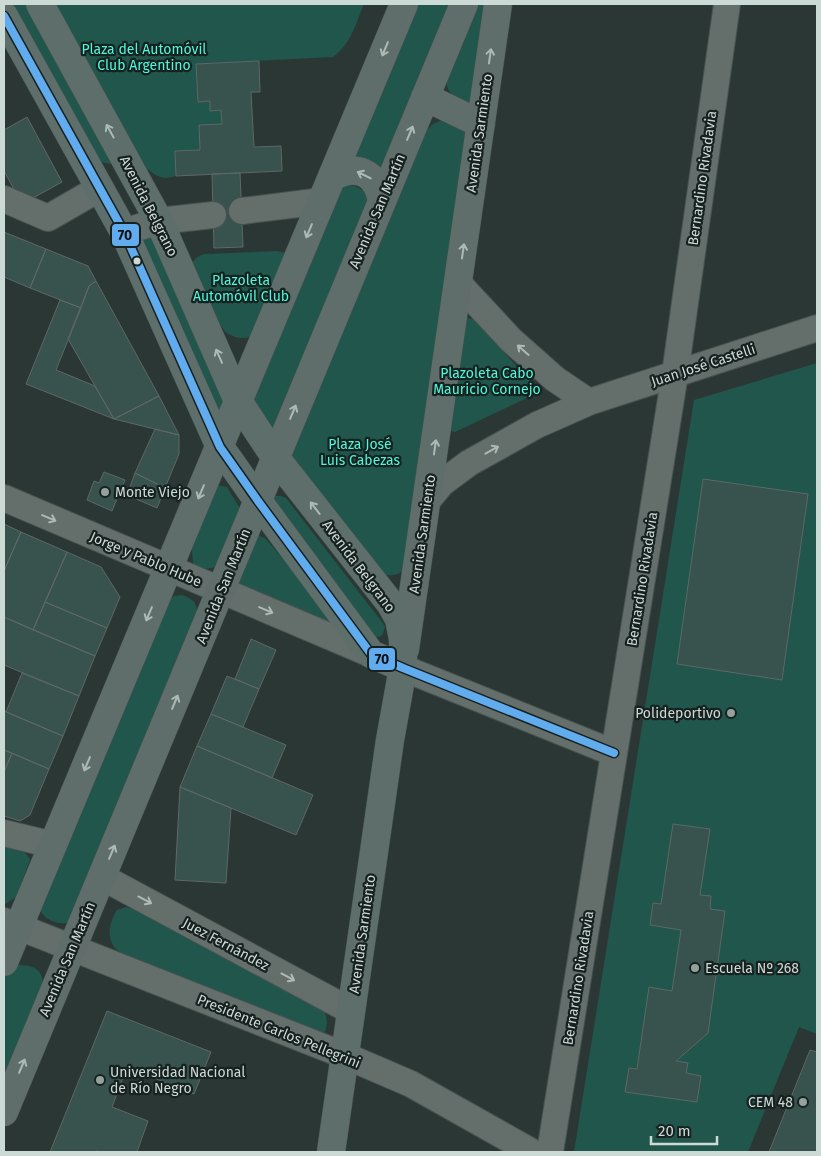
<svg xmlns="http://www.w3.org/2000/svg" width="821" height="1156" font-family="'Fira Sans',sans-serif">
<style>
.green{fill:#20564c}
.building{fill:#38524e;stroke:#5e6866}
.lines{fill:none;stroke-linecap:round;stroke-linejoin:round}
.minor-casing{stroke:#485350;stroke-width:28}
.major-casing{stroke:#485350;stroke-width:29}
.highway-casing{stroke:#485350;stroke-width:29}
.minor{stroke:#646e6b;stroke-width:26}
.major{stroke:#606e6b;stroke-width:28}
.highway{stroke:#5d6e6b;stroke-width:28}
.bus-1-casing{stroke:#17211f;stroke-width:11}
.bus-1{stroke:#60acee;stroke-width:8}
.oneway{stroke:#acbab6}
.oneway2{stroke:#abbab6}
.oneway3{stroke:#adbab6}
.bus-dot{fill:#ccdad6;stroke:#17211f;stroke-width:2}
.poi-dot{fill:#94a19d;stroke:#17211f;stroke-width:2}
.labels{text-anchor:middle;stroke-width:4.5;stroke-linejoin:round;paint-order:stroke}
.park-label{font-size:14px;fill:#4df8db;stroke:#17211f}
.street-label{font-size:14px;fill:#ccdad6;stroke:#17211f}
.poi-label{font-size:14px;fill:#ccdad6;stroke:#17211f;text-anchor:start}
.line-badge{stroke:#17211f;stroke-width:2}
.pale-badge-label{font-size:14px;text-anchor:middle;font-weight:bold;fill:#111}
</style>
<rect width="100%" height="100%" fill="#2b3734"/>
<!-- green -->
<path class="green" d="M10,4h25l81,157 -6,3 -9,-2 -7,-4 -82,-146z
M54,4h310c-8,19 -13,40 -31,53l-137,7 2,37h12v10l11,-1 1,14 -23,1 1,25 -25,1 1,25c-15,4 -18,1 -30,-8z
M416,4h38l-71,170 -31,-13z
M479,4h7l-14,98 -5,1c-12,-6 -22,-10 -20,-25z
M440,121c12,0 22,5 28,16l-62,431c-7,7 -13,8 -22,7l-90,-103 -4,-19 135,-321 8,-8z
M345,185c12,0 18,4 25,13l-91,231 -8,3 -19,-34 87,-209z
M150,233l76,170 -7,10 -77,-174z
M277,251l9,2 -32,83c-9,3 -19,3 -27,-3 -7,-5 -35,-58 -35,-66 0,-8 6,-11 13,-13z
M468,318l6,2 60,65 1,6 -4,5 -76,36 -4,-1 -2,-5 15,-107z
M817,363v671l-18,-7 -51,125h-174l120,-752z
M217,485l10,2 12,20 1,6 -25,54c-9,3 -14,2 -22,-3l-1,-16z
M276,496h5l5,2 96,124 3,4 -2,8 -4,3 -5,-1 -103,-137z
M256,535l9,3 65,77v4l-2,3h-4l-83,-36 -3,-6z
M182,595c12,4 16,9 15,21l-129,307c-15,2 -25,-5 -31,-18l132,-305 5,-4z
M4,846c10,3 22,3 26,14l-14,37 -12,8z
M126,907l11,3 188,102c2,8 3,14 -1,22l-197,-78c-3,-2 -8,-4 -11,-7 -11,-11 -6,-28 1,-39z
M16,965c18,0 26,3 28,22l-40,101v-109l5,-9z"/>
<!-- building -->
<path class="building" d="M259,61l1,31h-9l3,55 27,-1 1,25 -106,5 -1,-25 25,-1 -1,-25 23,-1 -1,-14 -11,1v-10l-12,1 -2,-38z
M27,117l35,65 -40,22 -18,-33v-41z
M240,173l3,74 -29,1 -2,-74z
M4,232l42,17 -16,39 -26,-11z
M46,249l42,17 8,15 -7,5 -8,22 -51,-20z
M96,281l63,115 -45,23 -46,-80 21,-53z
M60,300l21,8 -25,62 39,16 19,33 -88,-35z
M159,396l20,39 -65,-16z
M155,429l24,6v19l-14,34 -30,-15z
M104,472l21,8 -13,31 -25,-11 7,-19 5,2z
M135,473l30,15 -8,20 -30,-13z
M703,479l105,15 -26,186 -105,-16z
M4,524l17,8 -17,39z
M21,532l46,20 -34,78 -29,-13v-46z
M67,552l34,15 19,30 -13,31 -62,-26z
M45,602l62,26 -12,28 -62,-26z
M4,617l91,39 -16,40 -75,-31z
M251,639l25,11 -17,39 -24,-10z
M22,673l57,23 -16,40 -57,-24z
M227,676l32,13 -16,38 -32,-13z
M4,711l59,25 -14,33 -45,-19z
M211,714l75,31 -14,33 -75,-32z
M197,746l116,49 -17,40 -116,-48z
M4,750l8,3 -8,19z
M12,753l37,16 -19,46 -10,6 -16,-5v-44z
M180,787l51,21 -5,75 -51,-3z
M673,824l37,5 -10,66 11,1 -1,13 15,2 -17,122 -32,28 12,2 -2,10 15,3 -4,26 -72,-10 4,-24 8,1 12,-82 23,4 9,-61 -31,-5 3,-22 8,1z
M107,1011l104,41 -17,42 -67,-27 -15,40 36,14 -11,31h-37l-4,-1v1h-46z
M810,1050l7,2v100h-48z"/>
<g class="lines">
<defs>
<path id="minor" d="M4,199l44,19 52,-30
M242,211l80,-10
M124,232l35,-11 54,-6
M458,283l53,57 44,39 34,23
M4,498l367,156
M427,501l15,-18 27,-20 68,-38 52,-23 228,-74
M403,668l211,85
M4,833l49,12
M102,877l249,134
M4,921l342,135 65,28 121,68
M550,1152l125,-778 52,-370"/>
<path id="major" d="M425,97l56,27
M332,177c25,-14 45,-4 50,24
M405,649l93,-645
M4,962l400,-958
M4,1112l460,-1108"/>
<path id="highway" d="M40,4l119,217 79,180 37,56 115,146 9,16 4,20v29l-13,72 -59,412
M4,16l120,216 96,215 38,54 113,153 32,14"/>
</defs>
<!-- minor casing -->
<use href="#minor" class="minor-casing"/>
<!-- major casing -->
<use href="#major" class="major-casing"/>
<!-- highway casing -->
<use href="#highway" class="highway-casing"/>
<!-- minor -->
<use href="#minor" class="minor"/>
<!-- major -->
<use href="#major" class="major"/>
<!-- highway -->
<use href="#highway" class="highway"/>
<defs>
<path id="bus-1" d="M4,16l120,216 96,215 38,54 113,153 32,14 211,85"/>
</defs>
<!-- bus-1 casing -->
<use href="#bus-1" class="bus-1-casing"/>
<!-- bus-1 -->
<use href="#bus-1" class="bus-1"/>
</g>
<!-- one-way arrows -->
<defs><path id="oneway-shaft" d="M-6 0H5M1.5-3L5.5 0L1.5 3" fill="none" stroke-width="1.6" stroke-linecap="round" stroke-linejoin="round" transform="scale(1.25)"/></defs>
<g class="oneway">
<use href="#oneway-shaft" transform="translate(385 49) rotate(113)"/>
<use href="#oneway-shaft" transform="translate(490 56) rotate(-82)"/>
<use href="#oneway-shaft" transform="translate(410 133) rotate(-67)"/>
<use href="#oneway-shaft" transform="translate(364 175) rotate(-154)"/>
<use href="#oneway-shaft" transform="translate(309 231) rotate(113)"/>
<use href="#oneway-shaft" transform="translate(463 251) rotate(-82)"/>
<use href="#oneway-shaft" transform="translate(293 412) rotate(-67)"/>
<use href="#oneway-shaft" transform="translate(435 447) rotate(-82)"/>
<use href="#oneway-shaft" transform="translate(201 492) rotate(113)"/>
<use href="#oneway-shaft" transform="translate(149 614) rotate(113)"/>
<use href="#oneway-shaft" transform="translate(175 702) rotate(-67)"/>
<use href="#oneway-shaft" transform="translate(87 764) rotate(113)"/>
<use href="#oneway-shaft" transform="translate(112 852) rotate(-67)"/>
<use href="#oneway-shaft" transform="translate(22 1066) rotate(-67)"/>
</g>
<g class="oneway2">
<use href="#oneway-shaft" transform="translate(110 131) rotate(-119)"/>
<use href="#oneway-shaft" transform="translate(219 356) rotate(-114)"/>
<use href="#oneway-shaft" transform="translate(315 508) rotate(-128)"/>
</g>
<g class="oneway3">
<use href="#oneway-shaft" transform="translate(523 350) rotate(-139)"/>
<use href="#oneway-shaft" transform="translate(492 450) rotate(-29)"/>
<use href="#oneway-shaft" transform="translate(49 518) rotate(23)"/>
<use href="#oneway-shaft" transform="translate(266 610) rotate(23)"/>
<use href="#oneway-shaft" transform="translate(145 900) rotate(28)"/>
<use href="#oneway-shaft" transform="translate(288 977) rotate(28)"/>
</g>
<!-- markers -->
<circle class="bus-dot" cx="137" cy="261" r="4.5"/>
<g class="poi-dot">
<circle cx="105" cy="492" r="5"/>
<circle cx="731" cy="713" r="5"/>
<circle cx="695" cy="968" r="5"/>
<circle cx="100" cy="1080" r="5"/>
<circle cx="803" cy="1102" r="5"/>
</g>
<g class="labels">
<!-- park labels -->
<g class="park-label">
<text x="144" y="54">Plaza del Automóvil<tspan x="144" dy="16">Club Argentino</tspan></text>
<text x="241" y="285">Plazoleta<tspan x="241" dy="16">Automóvil Club</tspan></text>
<text x="487" y="378">Plazoleta Cabo<tspan x="487" dy="16">Mauricio Cornejo</tspan></text>
<text x="360" y="449">Plaza José<tspan x="360" dy="16">Luis Cabezas</tspan></text>
</g>
<!-- street labels -->
<g class="street-label">
<text transform="translate(479 133) rotate(-82)" y="5">Avenida Sarmiento</text>
<text transform="translate(702 178) rotate(-82)" y="5">Bernardino Rivadavia</text>
<text transform="translate(149 206) rotate(63)" y="5">Avenida Belgrano</text>
<text transform="translate(377 211) rotate(-67)" y="5">Avenida San Martín</text>
<text transform="translate(703 365) rotate(-18)" y="5">Juan José Castelli</text>
<text transform="translate(422 534) rotate(-82)" y="5">Avenida Sarmiento</text>
<text transform="translate(146 559) rotate(23)" y="5">Jorge y Pablo Hube</text>
<text transform="translate(359 566) rotate(53)" y="5">Avenida Belgrano</text>
<text transform="translate(642 579) rotate(-81)" y="5">Bernardino Rivadavia</text>
<text transform="translate(223 586) rotate(-68)" y="5">Avenida San Martín</text>
<text transform="translate(362 934) rotate(-82)" y="5">Avenida Sarmiento</text>
<text transform="translate(226 944) rotate(28)" y="5">Juez Fernández</text>
<text transform="translate(67 959) rotate(-67)" y="5">Avenida San Martín</text>
<text transform="translate(578 978) rotate(-81)" y="5">Bernardino Rivadavia</text>
<text transform="translate(279 1031) rotate(22)" y="5">Presidente Carlos Pellegrini</text>
</g>
<!-- poi labels -->
<g class="poi-label">
<text x="115" y="497">Monte Viejo</text>
<text x="721" y="718" text-anchor="end">Polideportivo</text>
<text x="705" y="973">Escuela Nº 268</text>
<text x="110" y="1077">Universidad Nacional<tspan x="110" dy="16">de Río Negro</tspan></text>
<text x="793" y="1107" text-anchor="end">CEM 48</text>
</g>
</g>
<g class="line-badge">
<rect x="111" y="223" width="29" height="24" rx="5" fill="#60acee"/>
<rect x="368" y="647" width="28" height="24" rx="5" fill="#60acee"/>
</g>
<g class="pale-badge-label">
<text x="125" y="240">70</text>
<text x="382" y="664">70</text>
</g>
<!-- border -->
<rect width="821" height="1156" fill="none" stroke="#ccdad6" stroke-width="10"/>
<!-- scale -->
<path d="M651 1136v8h66v-8" fill="none" stroke="#ccdad6" stroke-width="2.5"/>
<text x="658" y="1136" font-size="15" fill="#ccdad6" stroke="#17211f" stroke-width="4" paint-order="stroke">20 m</text>
</svg>
